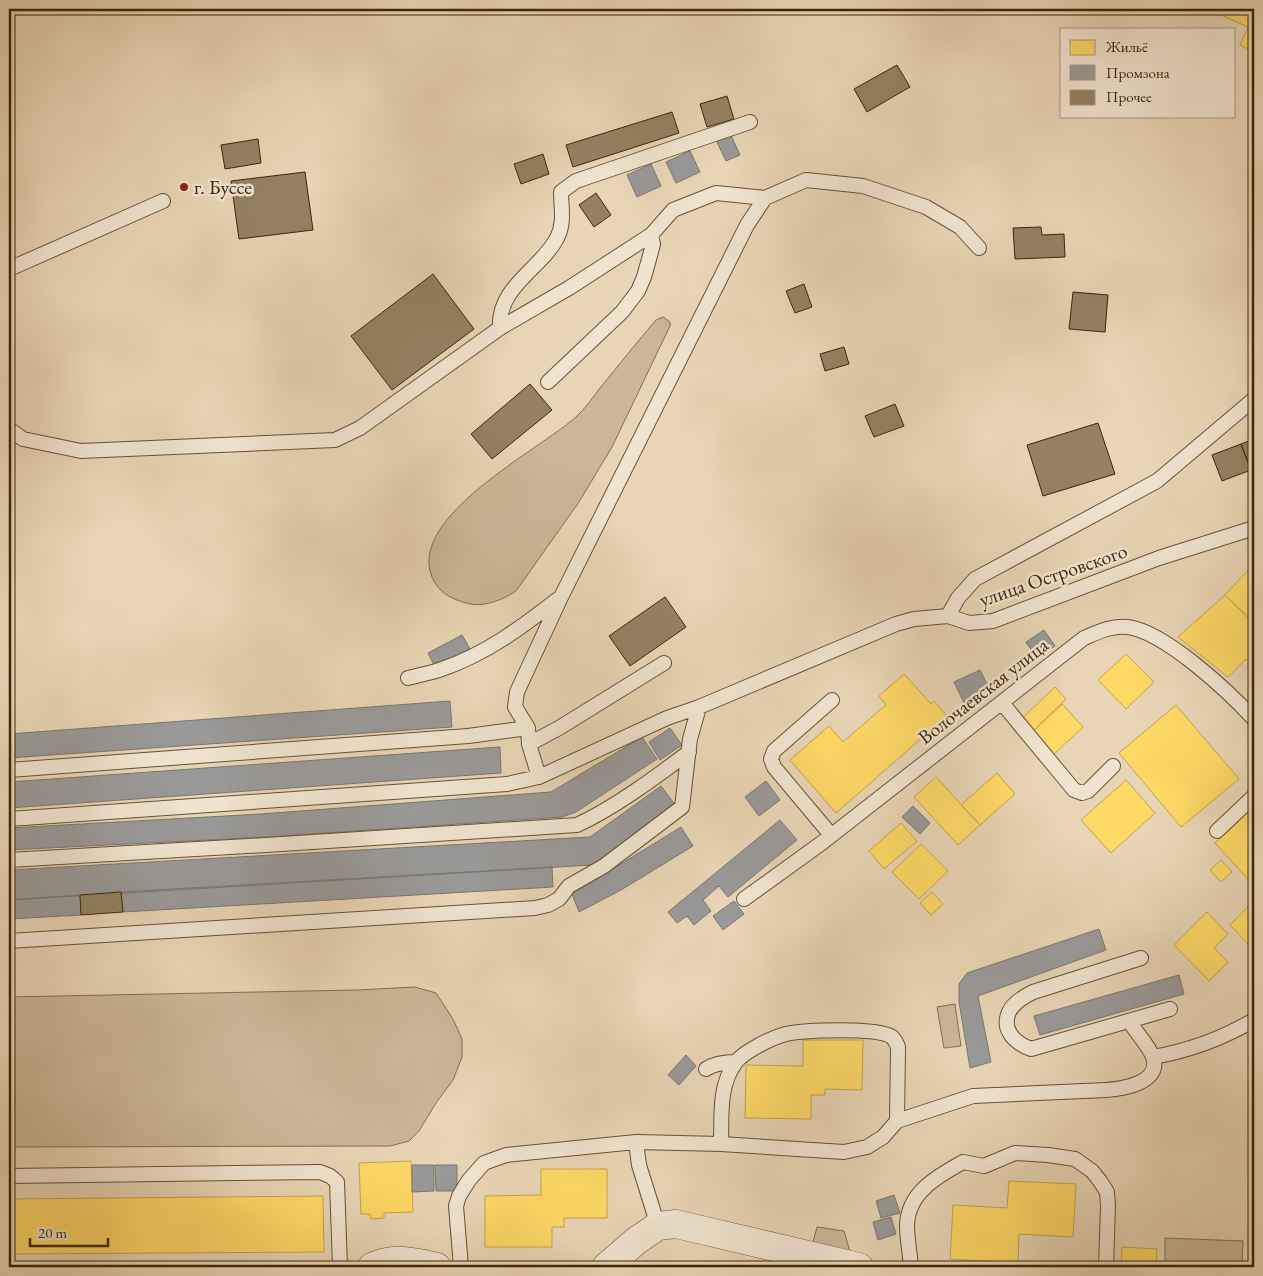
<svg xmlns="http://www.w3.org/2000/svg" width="1263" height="1276" font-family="'EB Garamond',serif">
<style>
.green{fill:#cab798;stroke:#826f52}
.homes{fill:#ffd966;stroke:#c4a44b}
.industry{fill:#999;stroke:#7c776e}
.building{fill:#948163;stroke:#3a270b}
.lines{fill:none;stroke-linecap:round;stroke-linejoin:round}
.lane-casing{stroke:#665236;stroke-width:16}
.street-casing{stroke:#665236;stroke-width:29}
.lane{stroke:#f0e4cf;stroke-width:14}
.street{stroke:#f0e4cf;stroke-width:28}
.poi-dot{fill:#8f2418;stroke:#f0e4cf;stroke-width:2}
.labels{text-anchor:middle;stroke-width:5;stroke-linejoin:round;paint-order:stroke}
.poi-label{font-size:20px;fill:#3a270b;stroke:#f0e4cf;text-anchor:start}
.street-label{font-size:20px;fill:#3a270b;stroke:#f0e4cf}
</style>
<rect width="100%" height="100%" fill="#e8d5b5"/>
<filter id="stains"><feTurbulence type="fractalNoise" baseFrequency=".004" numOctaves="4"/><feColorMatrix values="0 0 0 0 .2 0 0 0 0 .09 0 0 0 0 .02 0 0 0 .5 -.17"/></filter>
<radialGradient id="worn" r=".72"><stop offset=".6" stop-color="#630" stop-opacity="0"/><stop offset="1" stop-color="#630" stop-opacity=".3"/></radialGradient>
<!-- green -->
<path class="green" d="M663,317l7,5v4l-58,121 -33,55 -63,89c-14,9 -32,17 -50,12 -15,-4 -28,-11 -34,-26 -25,-60 107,-127 144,-160 9,-8 17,-20 24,-29 19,-23 37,-46 56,-68z
M415,987l21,6 17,26 9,20v18l-9,23 -17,23 -17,28 -10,10 -19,5 -381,1v-150l348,-7z
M955,1004l6,42 -17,2 -7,-41z
M817,1227l27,4 7,24 -39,-9z
M1165,1238l78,3 -1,26h-77z"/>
<!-- homes -->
<path class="homes" d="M1224,9h30v6l-6,12 -27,-12z
M1254,15v37l-14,-7z
M1253,565l1,1v57l-29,-28z
M1225,595l29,28v39l-3,2 -5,-5 -18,18 -50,-40z
M1126,654l28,28 -28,27 -28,-29z
M904,674l27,30 3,-3 13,15 -111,97 -46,-53 39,-34 14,16 43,-37 -7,-9z
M1055,687l11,12 -33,32 -15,-9z
M1062,704l21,23 -29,27 -21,-23z
M1176,705l63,74 -58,48 -62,-74z
M997,773l18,21 -35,31 -19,-20z
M936,777l44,48 -22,20 -44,-48z
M1126,780l29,33 -44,40 -30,-33z
M1254,807v79l-39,-43z
M901,823l16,18 -33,28 -15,-18z
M921,844l27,27 -29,28 -27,-27z
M1221,860l11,12 -11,10 -11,-12z
M932,892l11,12 -12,11 -11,-12z
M1249,906l5,5v35l-2,2 -22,-23z
M1207,912l21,22 -14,14 14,14 -19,19 -35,-36z
M803,1040h60l-1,50 -37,-1v6h-14v24l-66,-1 1,-53 57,1z
M411,1161l2,51 -29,1v5l-13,1 -1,-5h-9l-2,-51z
M541,1169h66v49h-43v9h-12v20h-67v-51l56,-1z
M1009,1181l67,3 -3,53 -54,-3 -1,29 -68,-4 3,-54 54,3z
M323,1196l1,56 -315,2v-55z
M1122,1247l35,2 -1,18h-35z"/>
<!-- industry -->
<path class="industry" d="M730,133l10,22 -14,6 -10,-21z
M690,151l10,21 -24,11 -10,-21z
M651,164l10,22 -24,11 -10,-22z
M1044,630l11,16 -18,12 -11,-16z
M462,635l8,14 -35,18 -7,-14z
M980,670l11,22 -26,13 -11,-23z
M450,701l2,26 -443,31v-24z
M670,728l12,17 -22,15 -11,-18z
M642,737l15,22 -81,53 -14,5 -296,20 -257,13v-22l252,-14 290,-22z
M500,747l1,26 -492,35v-26z
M766,781l14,19 -21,16 -14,-19z
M661,786l15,20 -84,59 -583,35v-30l581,-33z
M913,806l17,17 -10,11 -18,-17z
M780,820l17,20 -69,57 -9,-11 -16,14 8,11 -17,14 -7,-9 -10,7 -9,-11z
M681,827l12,19 -72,44 -42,22 -7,-18z
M552,867l1,20 -430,25 -2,-20z
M80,895l1,20 -72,4v-19z
M734,901l10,13 -21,16 -10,-14z
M1099,929l7,21 -128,46 13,66 -21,6 -11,-66v-18l8,-11z
M1179,975l5,19 -144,41 -6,-19z
M686,1055l10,11 -17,19 -11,-10z
M412,1165h22v26l-22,1z
M435,1165h22v26h-21z
M894,1195l6,18 -19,5 -5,-17z
M891,1217l5,17 -18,6 -5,-18z"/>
<!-- building -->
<path class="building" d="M897,65l13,22 -43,25 -13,-23z
M727,96l7,23 -27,8 -7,-23z
M672,112l7,21 -106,34 -7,-22z
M258,139l3,24 -36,6 -4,-24z
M543,154l6,20 -28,10 -7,-20z
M305,172l8,58 -74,9 -8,-58z
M596,193l15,22 -17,12 -15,-22z
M1041,227l1,8 22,-1 1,23 -50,2 -2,-31z
M433,274l41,55 -82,61 -41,-54z
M804,284l8,23 -17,6 -9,-22z
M1073,292l35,3 -3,37 -36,-3z
M844,347l5,17 -24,7 -5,-17z
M530,384l22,26 -60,49 -21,-25z
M895,404l9,22 -30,11 -9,-21z
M1098,423l17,51 -72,22 -16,-51z
M1254,439v29l-3,2 -10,-26z
M1241,444l10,26 -29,11 -10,-26z
M665,597l21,30 -56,39 -21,-30z
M121,892l2,20 -42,3 -1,-20z"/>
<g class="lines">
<defs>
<path id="lane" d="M765,198l41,-18 57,6 63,21 34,20 19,21
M9,269l154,-68
M500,328c-3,-41 42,-60 57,-90 8,-15 4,-31 4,-46l15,-11 174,-59
M548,382l74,-70 16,-21 6,-14 7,-25 2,-8 -2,-9
M9,429l14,10 58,12 254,-11 25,-12 140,-100 69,-40 82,-53 22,-25 43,-17 49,5 -18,27 -186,372 -44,95 -2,15 13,21 1,16 10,33
M948,616l10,-18 17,-19 182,-98 97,-82
M408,678c11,-3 23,-5 34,-9 44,-15 80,-42 116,-70
M1002,703l72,87 8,3 6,-2 25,-25
M529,744l30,-16 105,-65
M9,770l459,-34 60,-8
M9,819l498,-35 32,-7 128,-59 32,-11 197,-83 18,-5 34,-3 21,7 24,-2 166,-63 95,-30
M1217,831l37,-35
M831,835l-57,-68 -3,-8 3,-8 58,-51
M9,860l257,-15 311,-20c37,-17 79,-48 112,-73
M744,899l79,-57 261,-204c14,-6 28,-13 44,-11 37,5 100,64 126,92
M9,941l526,-33 13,-3 11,-6 10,-13 35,-20 78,-59 8,-68 9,-32
M1141,958l-108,34c-8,4 -20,11 -24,20 -8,18 6,31 22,37l139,-40
M1153,1057c35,-6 70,-19 101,-37
M706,1069c9,-6 19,-7 30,-7
M897,1121l76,-25 133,-6c16,-1 56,-7 47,-33 -4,-11 -18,-26 -24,-36
M636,1142l3,23 19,61
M9,1176l311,-4 10,4 7,6 3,85
M461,1267l-5,-61 3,-10 10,-16 15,-17 22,-8 130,-13 85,2c1,-28 -3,-58 15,-82 9,-11 35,-24 50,-28 18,-4 92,-7 106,3 3,3 5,7 6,10l-1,74 -14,16 -16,10 -23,5 -123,-8
M911,1267c-1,-14 -4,-28 -4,-42 1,-33 31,-49 56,-63l21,4 31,-13 33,2 27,4 17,12 8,10 7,11 1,14 -2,61"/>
<path id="street" d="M372,1267c21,-11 44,-5 65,0
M606,1267l30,-26 22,-15 18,-2 183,43"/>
</defs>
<!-- lane casing -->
<use href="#lane" class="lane-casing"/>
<!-- street casing -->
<use href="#street" class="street-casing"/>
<!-- lane -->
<use href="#lane" class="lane"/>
<!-- street -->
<use href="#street" class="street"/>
</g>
<!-- markers -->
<circle class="poi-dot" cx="184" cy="187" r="5"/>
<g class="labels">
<!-- poi labels -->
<g class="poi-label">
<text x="194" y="194">г. Буссе</text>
</g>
<!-- street labels -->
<g class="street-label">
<text transform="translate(1053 575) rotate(-19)" y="7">улица Островского</text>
<text transform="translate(983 691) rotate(-38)" y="7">Волочаевская улица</text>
</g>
</g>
<!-- margin -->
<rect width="1263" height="1276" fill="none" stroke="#e8d5b5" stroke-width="30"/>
<rect x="10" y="10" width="1243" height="1256" fill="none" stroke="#3a270b" stroke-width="2.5"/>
<rect x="15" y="15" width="1233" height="1246" fill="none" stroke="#3a270b"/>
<!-- legend -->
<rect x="1060" y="28" width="175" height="90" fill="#f0e4cf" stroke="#a79881"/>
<rect x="1070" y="40" width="25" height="15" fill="#ffd966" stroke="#a79881"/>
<text x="1106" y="52" font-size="15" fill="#3a270b">Жильё</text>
<rect x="1070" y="65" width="25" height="15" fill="#999999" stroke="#a79881"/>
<text x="1106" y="78" font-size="15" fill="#3a270b">Промзона</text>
<rect x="1070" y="90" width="25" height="15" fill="#948163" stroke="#a79881"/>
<text x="1106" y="102" font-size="15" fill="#3a270b">Прочее</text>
<!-- scale -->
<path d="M30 1238v8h78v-8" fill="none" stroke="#3a270b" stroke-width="2.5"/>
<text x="38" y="1238" font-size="15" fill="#3a270b" stroke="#f0e4cf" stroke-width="4" paint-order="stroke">20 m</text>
<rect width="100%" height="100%" filter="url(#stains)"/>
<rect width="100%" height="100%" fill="url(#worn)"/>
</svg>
